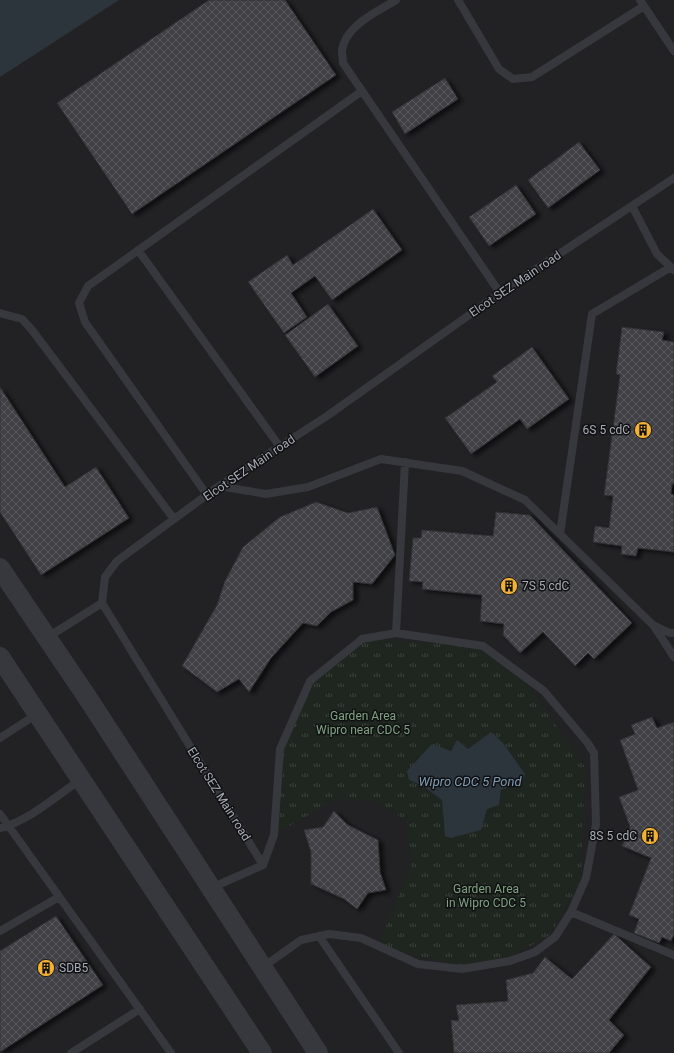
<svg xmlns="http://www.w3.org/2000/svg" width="674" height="1053" font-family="Roboto,sans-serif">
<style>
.built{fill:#222225}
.grass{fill:url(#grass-tufts);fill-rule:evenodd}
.water{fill:#2c353c}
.building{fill:url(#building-cross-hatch);stroke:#303034;filter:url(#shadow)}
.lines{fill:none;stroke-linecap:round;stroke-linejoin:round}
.service{stroke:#37383d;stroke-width:8}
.tertiary{stroke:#37383d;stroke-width:20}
.labels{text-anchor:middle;stroke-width:3;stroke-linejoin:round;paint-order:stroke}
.street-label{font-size:12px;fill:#a8adb8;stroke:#111113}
.poi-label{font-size:12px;fill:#a8adb8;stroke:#111113;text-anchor:end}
.park-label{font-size:12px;fill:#7fa381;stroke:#111113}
.water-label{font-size:13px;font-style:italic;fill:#7f9bb3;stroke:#111113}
</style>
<defs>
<pattern id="grass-tufts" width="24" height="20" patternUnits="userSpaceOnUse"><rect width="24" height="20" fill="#1e261f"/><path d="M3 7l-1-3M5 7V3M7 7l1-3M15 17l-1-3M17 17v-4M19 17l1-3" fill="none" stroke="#3c433d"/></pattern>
<pattern id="building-cross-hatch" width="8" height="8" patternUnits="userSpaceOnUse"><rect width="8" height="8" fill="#404145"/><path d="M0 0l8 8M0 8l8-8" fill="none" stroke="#595a5e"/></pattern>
<filter id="shadow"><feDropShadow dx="4.5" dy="2.5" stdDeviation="2" flood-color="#0009"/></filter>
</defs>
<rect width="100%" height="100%" fill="#161618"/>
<!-- built -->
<path class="built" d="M0,0h674v1053h-674z"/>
<!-- grass -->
<path class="grass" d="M362,639l117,6 46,36 60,86 -4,113 -31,55 -41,23 -45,9 -86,-21 33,-80 -4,-45 -30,-20 -41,-2 -62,36 6,-86 30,-68zM457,740l65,42 -21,8 -2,14 -12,4 -42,28 -2,-36 -34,-20 -2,-8 44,-20z"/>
<!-- water -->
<path class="water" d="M0,0h119l-119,77z
M491,732l12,11 22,31 -3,8 -21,8 -2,15 -12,4 -6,21 -30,8 -6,-2 -3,-36 -19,-14 -14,-6 -2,-9 25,-27 19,7 6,-11 11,9z"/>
<!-- building -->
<path class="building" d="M209,0h76l51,75 -204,139 -75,-111z
M445,78l13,21 -53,35 -13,-22z
M579,142l21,28 -52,38 -20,-28z
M516,185l20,29 -47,32 -20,-29z
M373,209l29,41 -70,50 -17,-24 -24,17 16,24 -23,16 -36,-51 39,-27 6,10z
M328,304l30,42 -43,31 -30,-42z
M622,327l42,5 -2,8 12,2v142h-2l-1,10 3,1v57l-36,-4 -2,8 -15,-2 1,-8 -29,-4 2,-16 14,2 4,-32 -9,-1 16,-120 -4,-1z
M532,347l37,52 -42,30 -7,-10 -49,35 -26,-36 52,-36 -5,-6z
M0,387l65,100 31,-20 33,51 -88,57 -41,-63z
M316,502l32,11 29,-6 18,48 -23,29 -19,-2v18l-22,12 -14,14 -14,-3 -32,35 -22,34 -10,-13 -22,13 -35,-26 35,-61 8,-24 18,-34 37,-30z
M496,512l34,3 102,108 -38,36 -6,-6 -13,13 -32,-34 -23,21 -17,-18 1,-11 -24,-3 2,-26 -60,-6 1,-7 -14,-1 4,-43h8l1,-8 71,6z
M652,717l5,11 17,-6v212l-3,7 -9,-4 -3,6 -25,-10 5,-14 -10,-4 22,-57 -29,-12 8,-19 -11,-30 19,-7 -18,-50 15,-6 -4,-9z
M334,811l14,14 30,15 2,32 6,18 -18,3 -11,16 -13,-10 -33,-15v-32l-7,-22 19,-3z
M56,916l47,69 -103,67v-101z
M614,934l37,33 -42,53 15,15 -15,18h-155l-3,-33 8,1 -3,-16 52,-4 -2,-21 27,-7 12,-16 27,22z"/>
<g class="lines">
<!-- service -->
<path class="service" d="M396,0c-19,12 -50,25 -54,50 0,4 1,9 1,13l157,230
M458,0l41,69 14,10 19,-2 112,-71
M640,0l34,51
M632,206l25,48 17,16
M138,250l142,197
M0,313l22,6 10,11 142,189
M219,486l47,8 42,-7 73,-28 81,12 63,29 128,125 17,8h4
M207,495l-122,-173 -6,-19 9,-17 274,-195
M560,534l32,-220 79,-47
M654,626l20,31
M396,633l9,-171
M48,637l54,-34
M0,738l37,-24
M0,814l171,239
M0,828c27,-6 58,-33 80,-48
M263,865l-161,-262 3,-26 12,-16 102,-75 108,-70 173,-123 174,-115
M211,888l52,-23 11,-30 6,-86 30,-68 52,-42 34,-6 87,13 61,45 43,51 7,11 2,71 -10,54 -15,34 -16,25 -20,15 -25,9 -48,8 -44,-5 -57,-26 -32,-4 -28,6 -38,27
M571,912l103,43
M0,931l59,-34
M319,936l80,117
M71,1053l69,-44"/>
<!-- tertiary -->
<path class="tertiary" d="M0,568l89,132 229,353
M0,657l262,396"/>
</g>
<!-- icons -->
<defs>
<symbol id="building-disc" viewBox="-11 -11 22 22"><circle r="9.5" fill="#f2b134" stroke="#111113"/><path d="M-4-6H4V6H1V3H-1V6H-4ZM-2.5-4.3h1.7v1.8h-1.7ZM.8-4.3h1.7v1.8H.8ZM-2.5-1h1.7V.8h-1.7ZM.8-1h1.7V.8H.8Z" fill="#111"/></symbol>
</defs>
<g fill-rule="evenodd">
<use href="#building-disc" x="633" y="420" width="20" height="20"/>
<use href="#building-disc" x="499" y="576" width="20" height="20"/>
<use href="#building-disc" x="640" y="826" width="20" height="20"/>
<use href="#building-disc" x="36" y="958" width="20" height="20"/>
</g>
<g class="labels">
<!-- street labels -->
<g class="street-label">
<text transform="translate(515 284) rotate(-34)" y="4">Elcot SEZ Main road</text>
<text transform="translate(249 468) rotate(-34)" y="4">Elcot SEZ Main road</text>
<text transform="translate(219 794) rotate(58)" y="4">Elcot SEZ Main road</text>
</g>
<!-- poi labels -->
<g class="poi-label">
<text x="630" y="434">6S 5 cdC</text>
<text x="522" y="590" text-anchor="start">7S 5 cdC</text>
<text x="637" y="840">8S 5 cdC</text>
<text x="59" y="972" text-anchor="start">SDB5</text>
</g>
<!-- park labels -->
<g class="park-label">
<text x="363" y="720">Garden Area<tspan x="363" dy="14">Wipro near CDC 5</tspan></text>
<text x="486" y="893">Garden Area<tspan x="486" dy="14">in Wipro CDC 5</tspan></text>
</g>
<!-- water labels -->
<g class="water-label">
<text x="470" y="786">Wipro CDC 5 Pond</text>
</g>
</g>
</svg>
